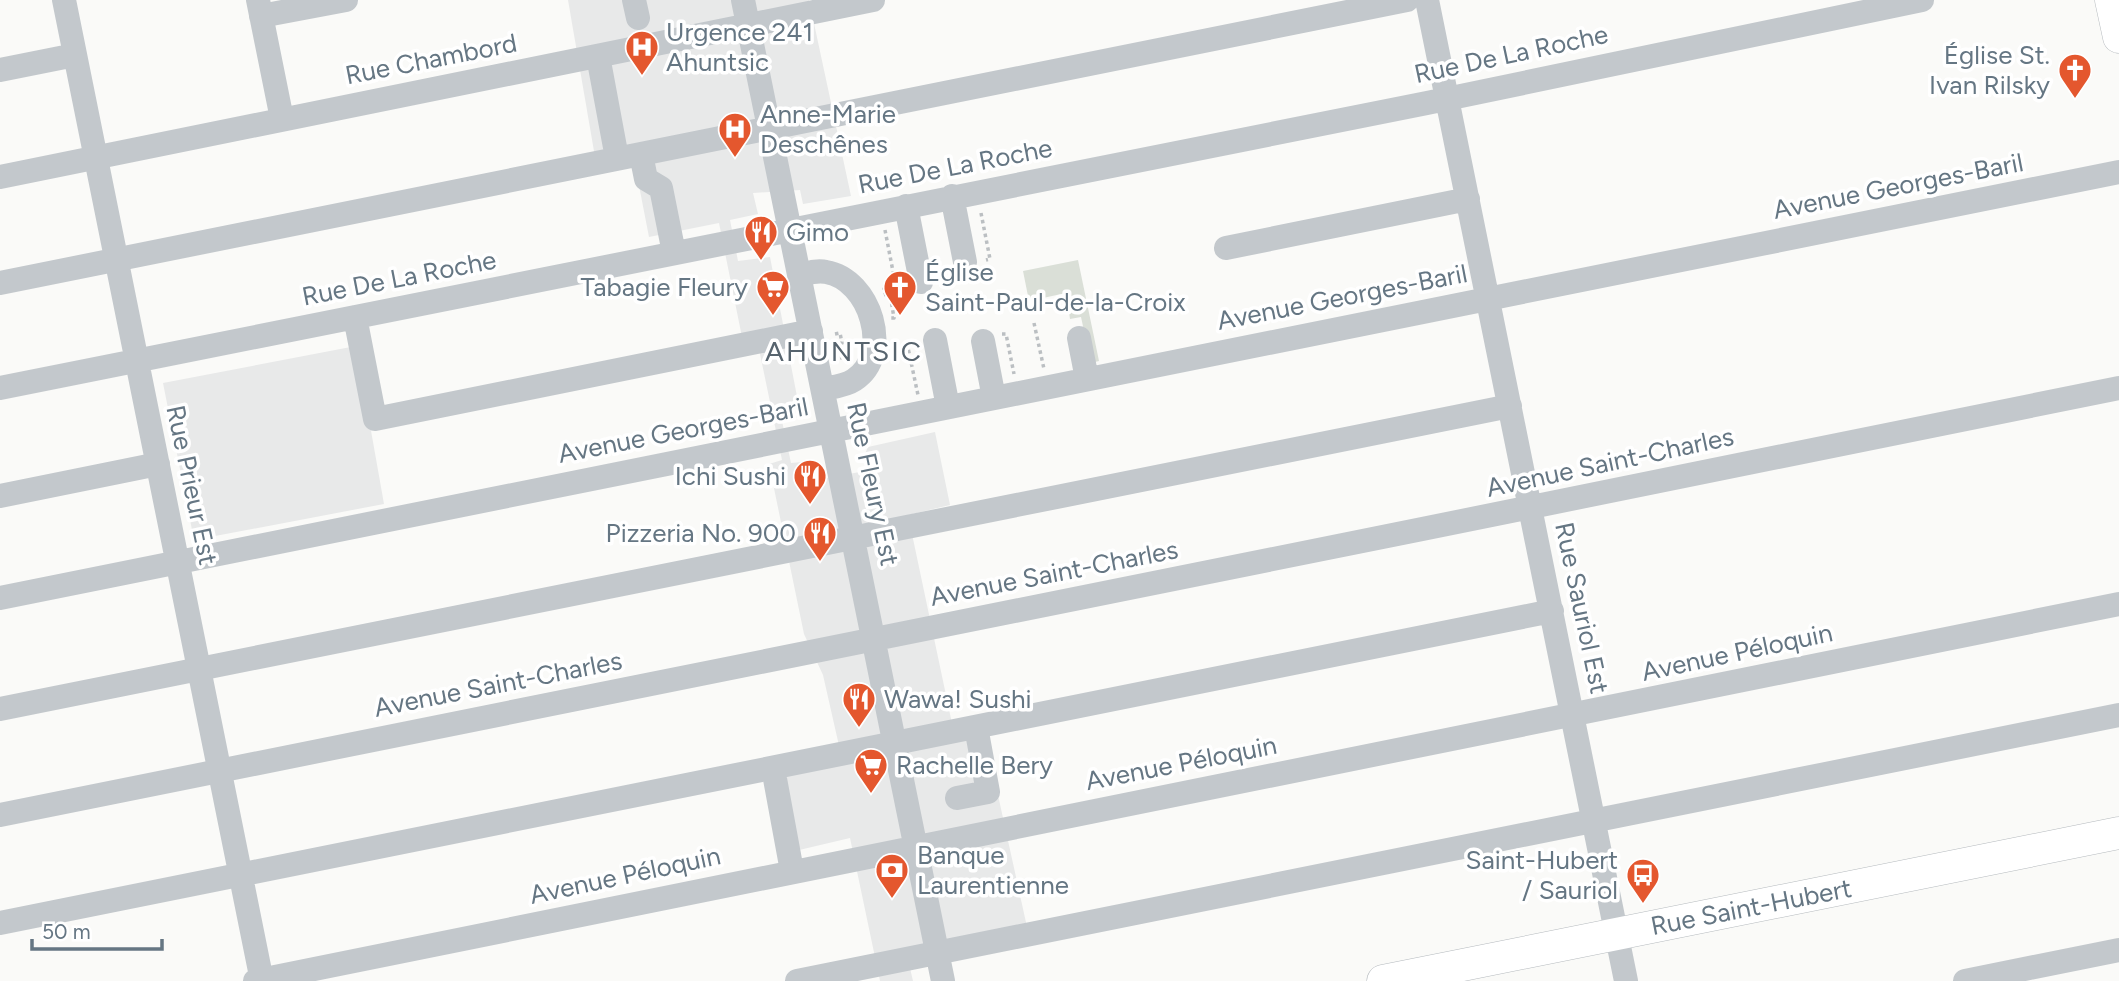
<svg xmlns="http://www.w3.org/2000/svg" width="2119" height="981" font-family="Figtree,sans-serif">
<style>
.built{fill:#e8e9e9}
.green{fill:#dadfd7}
.lines{fill:none;stroke-linecap:round;stroke-linejoin:round}
.major-casing{stroke:#b5babe;stroke-width:33}
.path{stroke:#bbbfc2;stroke-width:3.5;stroke-dasharray:3.5 3.5;stroke-linecap:butt}
.minor{stroke:#c3c8cc;stroke-width:24}
.major{stroke:#fff;stroke-width:32}
.labels{text-anchor:middle;stroke-width:7;stroke-linejoin:round;paint-order:stroke}
.poi-label{font-size:26px;fill:#657683;stroke:#fff;text-anchor:start}
.street-label{font-size:26px;fill:#657683;stroke:#fff}
.neighbourhood-label{font-size:28px;letter-spacing:2px;fill:#57646e;stroke:#fff}
</style>
<rect width="100%" height="100%" fill="#fafaf8"/>
<!-- built -->
<path class="built" d="M568,0h241l42,196 -48,8 -3,-14 -47,3 5,21 -28,6 8,41 32,-4 31,160 -19,4 9,42 22,-2 3,19 49,-9 -1,-15 4,-9 67,-15 15,73 -42,10 46,218 29,-6 44,200 -121,24 7,30h-33l-30,-143 -72,17 -15,-82 79,-14 -19,-84 -19,-41 -35,-170 13,-4 -23,-111 -14,3 -26,-129 -70,14 -15,-77 -39,-3z
M356,346l28,158 -190,36 -31,-157z"/>
<!-- green -->
<path class="green" d="M1078,260l21,101 -8,2 -10,-46 -11,2 -4,-26 -37,8 -6,-30z"/>
<g class="lines">
<defs>
<path id="major" d="M2111,0l8,37
M1383,981l736,-148"/>
</defs>
<!-- major casing -->
<use href="#major" class="major-casing"/>
<!-- path -->
<path class="path" d="M981,213l9,46 -4,1
M885,230l11,57
M886,296l-2,-7 5,-1 5,30h-3
M1034,323l10,46
M835,334l5,-1 2,10 -5,1
M1002,334h4l8,40
M907,343l11,52
M840,358l5,-1 1,4"/>
<!-- minor -->
<path class="minor" d="M64,0l198,981
M258,0l24,119
M634,0l4,18
M743,0l200,981
M1427,0l199,981
M261,16l85,-16
M598,56l19,102
M0,70l75,-15
M641,154l5,25 15,9 13,65
M0,177l873,-177
M952,196l13,66
M906,206l15,76
M1226,248l242,-49
M799,275c9,-2 18,-5 27,-3 44,7 68,82 28,108 -9,6 -21,7 -31,9
M0,283l1407,-283
M355,317l20,102 436,-88
M1079,338l8,41
M935,340l13,67
M983,341l11,57
M0,388l1427,-285 495,-103
M0,496l158,-32
M0,598l2119,-426
M0,709l1510,-303
M773,768l19,103
M957,798l31,-6 -12,-65
M0,815c706,-143 1413,-283 2119,-427
M0,923l1552,-312
M255,981l1864,-377
M797,981l1322,-266
M1965,981l154,-31"/>
<!-- major -->
<use href="#major" class="major"/>
</g>
<!-- icons -->
<defs>
<symbol id="hospital-pin" viewBox="-11 -11 22 30"><path d="M0 17L-7.5 6A9.5 9.5 0 1 1 7.5 6Z" fill="#e4572e" stroke="#fff"/><path d="M-5-5h3v3.5h4V-5h3V5h-3V1.5h-4V5h-3Z" fill="#fff"/></symbol>
<symbol id="church-pin" viewBox="-11 -11 22 30"><path d="M0 17L-7.5 6A9.5 9.5 0 1 1 7.5 6Z" fill="#e4572e" stroke="#fff"/><path d="M-1.2-6h2.4v3.5h3.3v2.4h-3.3V6h-2.4V-.1h-3.3v-2.4h3.3Z" fill="#fff"/></symbol>
<symbol id="restaurant-pin" viewBox="-11 -11 22 30"><path d="M0 17L-7.5 6A9.5 9.5 0 1 1 7.5 6Z" fill="#e4572e" stroke="#fff"/><path d="M-5-6h1v4h1v-4h1v4h1v-4h1v5L-1.5 .5V6h-2V.5L-5-1ZM5-6V6H3V1.5H1.5Q1.5-4 5-6Z" fill="#fff"/></symbol>
<symbol id="supermarket-pin" viewBox="-11 -11 22 30"><path d="M0 17L-7.5 6A9.5 9.5 0 1 1 7.5 6Z" fill="#e4572e" stroke="#fff"/><path d="M-6-5.5h2.5l.6 2H6L4.5 2H-2.5L-4.4-4H-6ZM-1.5 3.2a1.3 1.3 0 1 0 .1 0ZM3 3.2a1.3 1.3 0 1 0 .1 0Z" fill="#fff"/></symbol>
<symbol id="bank-pin" viewBox="-11 -11 22 30"><path d="M0 17L-7.5 6A9.5 9.5 0 1 1 7.5 6Z" fill="#e4572e" stroke="#fff"/><path d="M-6-4H6V4H-6ZM0-2.3a2.3 2.3 0 1 0 0 4.6a2.3 2.3 0 1 0 0-4.6Z" fill="#fff"/></symbol>
<symbol id="bus-pin" viewBox="-11 -11 22 30"><path d="M0 17L-7.5 6A9.5 9.5 0 1 1 7.5 6Z" fill="#e4572e" stroke="#fff"/><path d="M-5-6H5V4H4V6H2V4H-2V6H-4V4H-5ZM-3.5-4V0h7V-4ZM-3.5 1.2v1.5H-2V1.2ZM2 1.2v1.5H3.5V1.2Z" fill="#fff"/></symbol>
</defs>
<g fill-rule="evenodd">
<use href="#hospital-pin" x="623" y="28" width="38" height="52"/>
<use href="#church-pin" x="2056" y="51" width="38" height="52"/>
<use href="#hospital-pin" x="716" y="110" width="38" height="52"/>
<use href="#restaurant-pin" x="742" y="213" width="38" height="52"/>
<use href="#supermarket-pin" x="754" y="268" width="38" height="52"/>
<use href="#church-pin" x="881" y="268" width="38" height="52"/>
<use href="#restaurant-pin" x="791" y="457" width="38" height="52"/>
<use href="#restaurant-pin" x="801" y="514" width="38" height="52"/>
<use href="#restaurant-pin" x="840" y="680" width="38" height="52"/>
<use href="#supermarket-pin" x="852" y="746" width="38" height="52"/>
<use href="#bank-pin" x="873" y="851" width="38" height="52"/>
<use href="#bus-pin" x="1624" y="856" width="38" height="52"/>
</g>
<g class="labels">
<!-- poi labels -->
<g class="poi-label">
<text x="666" y="41">Urgence 241<tspan x="666" dy="30">Ahuntsic</tspan></text>
<text x="2050" y="64" text-anchor="end">Église St.<tspan x="2050" dy="30">Ivan Rilsky</tspan></text>
<text x="760" y="123">Anne-Marie<tspan x="760" dy="30">Deschênes</tspan></text>
<text x="786" y="241">Gimo</text>
<text x="925" y="281">Église<tspan x="925" dy="30">Saint-Paul-de-la-Croix</tspan></text>
<text x="748" y="296" text-anchor="end">Tabagie Fleury</text>
<text x="786" y="485" text-anchor="end">Ichi Sushi</text>
<text x="796" y="542" text-anchor="end">Pizzeria No. 900</text>
<text x="884" y="708">Wawa! Sushi</text>
<text x="896" y="774">Rachelle Bery</text>
<text x="917" y="864">Banque<tspan x="917" dy="30">Laurentienne</tspan></text>
<text x="1618" y="869" text-anchor="end">Saint-Hubert<tspan x="1618" dy="30">/ Sauriol</tspan></text>
</g>
<!-- street labels -->
<g class="street-label">
<text transform="translate(1511 54) rotate(-12)" y="9">Rue De La Roche</text>
<text transform="translate(431 59) rotate(-11)" y="9">Rue Chambord</text>
<text transform="translate(955 166) rotate(-11)" y="9">Rue De La Roche</text>
<text transform="translate(1898 186) rotate(-11)" y="9">Avenue Georges-Baril</text>
<text transform="translate(399 278) rotate(-11)" y="9">Rue De La Roche</text>
<text transform="translate(1342 297) rotate(-11)" y="9">Avenue Georges-Baril</text>
<text transform="translate(683 430) rotate(-11)" y="9">Avenue Georges-Baril</text>
<text transform="translate(1610 462) rotate(-12)" y="9">Avenue Saint-Charles</text>
<text transform="translate(873 484) rotate(78)" y="9">Rue Fleury Est</text>
<text transform="translate(192 485) rotate(78)" y="9">Rue Prieur Est</text>
<text transform="translate(1054 573) rotate(-11)" y="9">Avenue Saint-Charles</text>
<text transform="translate(1582 608) rotate(78)" y="9">Rue Sauriol Est</text>
<text transform="translate(1737 652) rotate(-12)" y="9">Avenue Péloquin</text>
<text transform="translate(498 684) rotate(-11)" y="9">Avenue Saint-Charles</text>
<text transform="translate(1181 763) rotate(-11)" y="9">Avenue Péloquin</text>
<text transform="translate(625 875) rotate(-12)" y="9">Avenue Péloquin</text>
<text transform="translate(1751 907) rotate(-11)" y="9">Rue Saint-Hubert</text>
</g>
<!-- neighbourhood labels -->
<g class="neighbourhood-label">
<text x="844" y="361">AHUNTSIC</text>
</g>
</g>
<!-- scale -->
<path d="M32 939v10h130v-10" fill="none" stroke="#657683" stroke-width="3.5"/>
<text x="42" y="939" font-size="21" fill="#657683" stroke="#ffffff" stroke-width="5" paint-order="stroke">50 m</text>
</svg>
